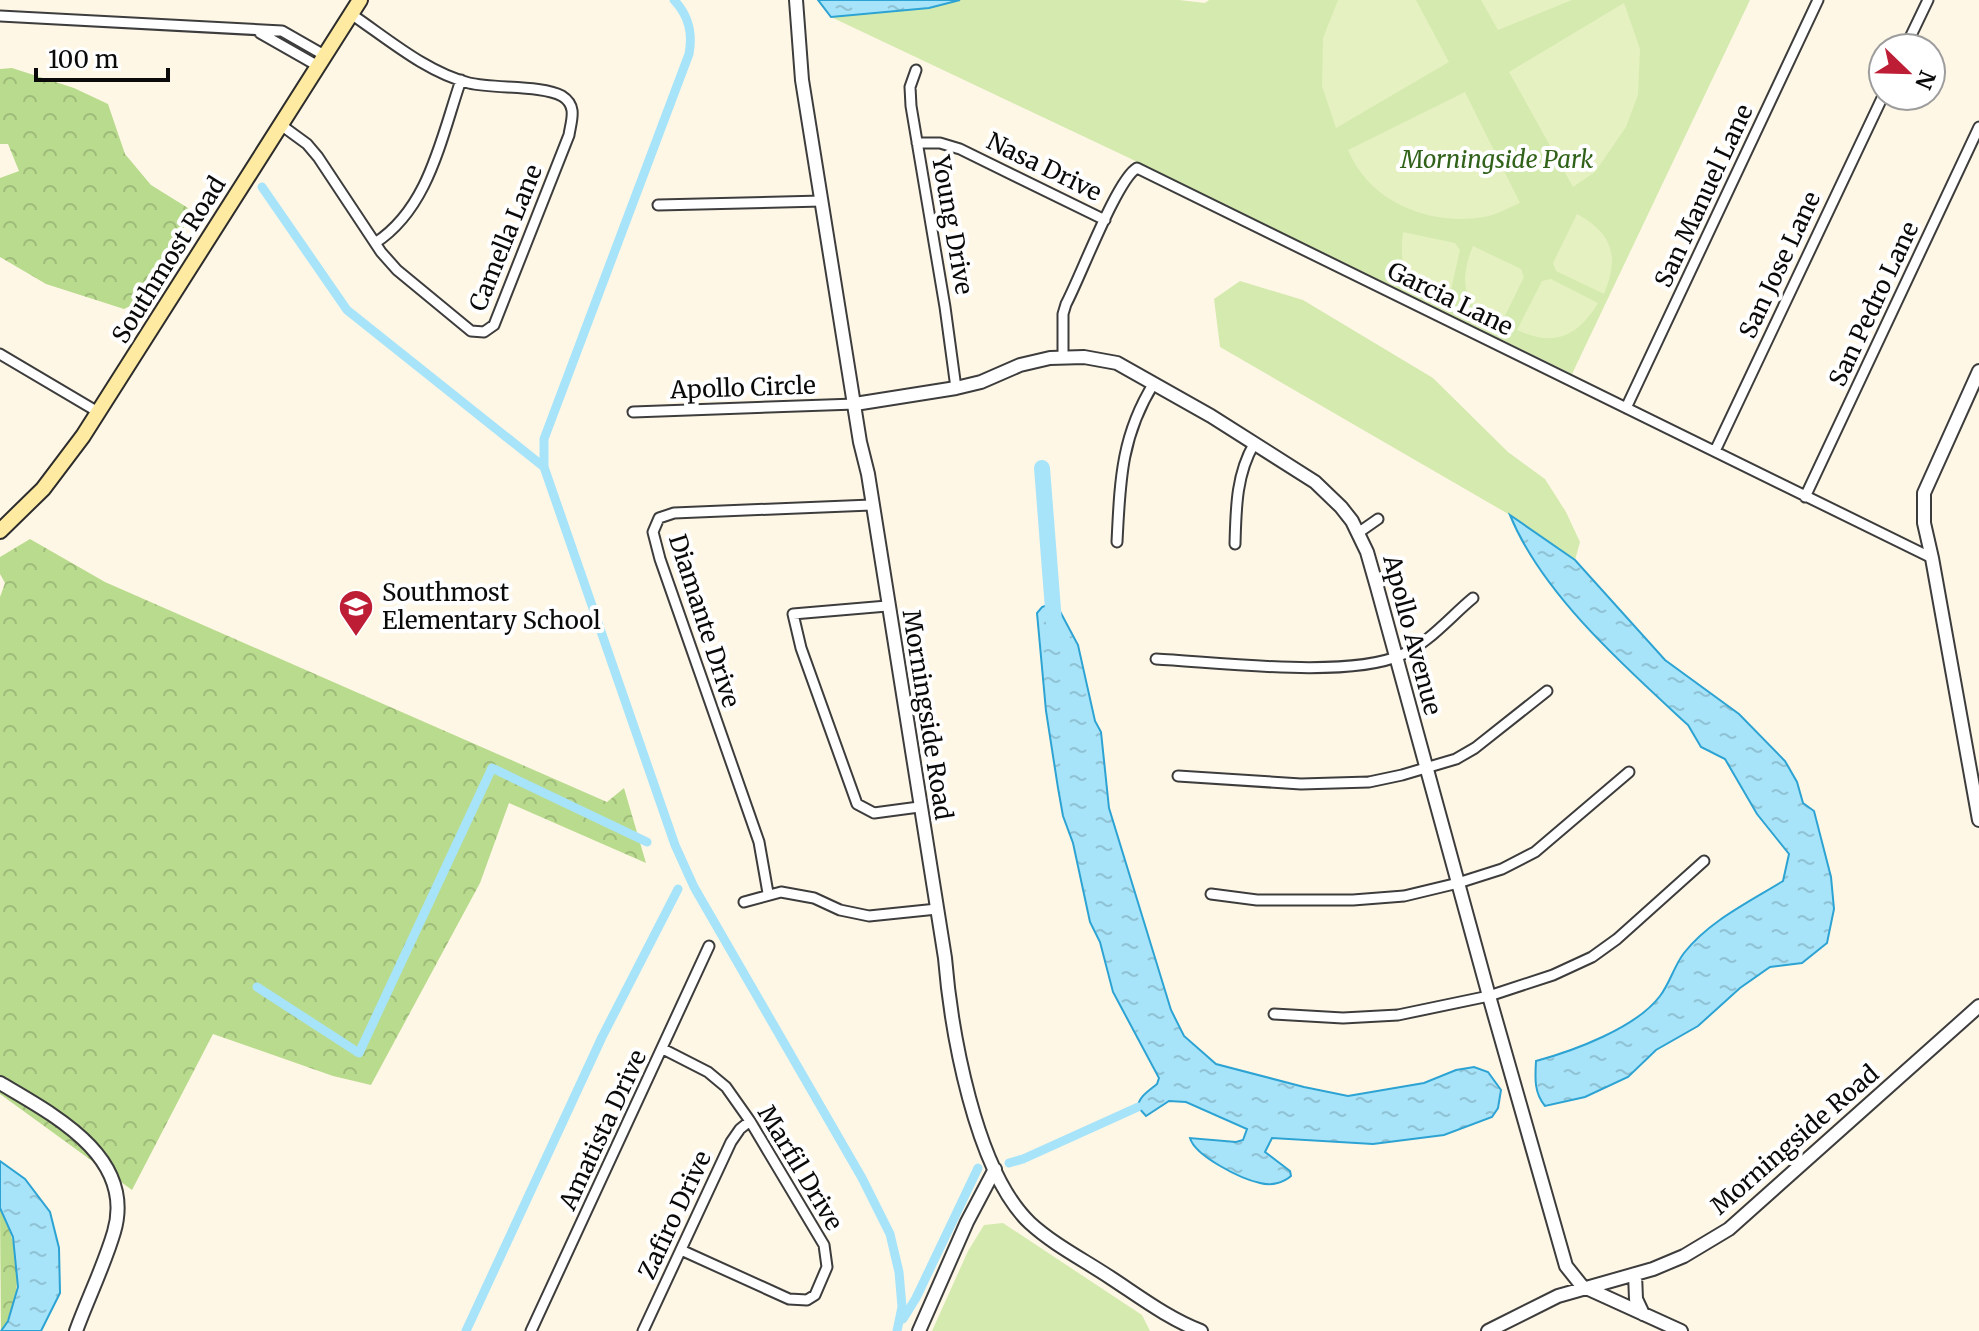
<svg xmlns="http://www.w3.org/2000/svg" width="1979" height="1331" font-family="Merriweather,serif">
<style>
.green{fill:#d4eaaf}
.forest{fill:url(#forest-crowns)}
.pitch{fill:#e6f1c1}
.water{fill:url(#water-ripples);stroke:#2ca3d3;stroke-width:2}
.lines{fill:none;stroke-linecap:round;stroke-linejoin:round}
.canal{stroke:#a8e4f9;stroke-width:9}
.river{stroke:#a8e4f9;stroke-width:16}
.minor-casing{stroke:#3d3d3d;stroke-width:13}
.tertiary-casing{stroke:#3d3d3d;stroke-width:16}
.secondary-casing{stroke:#2c2c2c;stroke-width:18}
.minor{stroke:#fff;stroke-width:9}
.tertiary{stroke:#fff;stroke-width:12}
.secondary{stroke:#ffeaa1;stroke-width:14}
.labels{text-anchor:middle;stroke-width:8;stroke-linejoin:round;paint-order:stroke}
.park-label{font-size:24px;font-style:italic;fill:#306219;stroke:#fff}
.street-label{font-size:24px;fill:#0a0a0a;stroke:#fff}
.poi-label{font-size:24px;fill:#0a0a0a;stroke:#fff;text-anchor:start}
</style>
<defs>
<pattern id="forest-crowns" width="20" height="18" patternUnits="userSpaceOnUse" patternTransform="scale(2)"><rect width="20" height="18" fill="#b9db8e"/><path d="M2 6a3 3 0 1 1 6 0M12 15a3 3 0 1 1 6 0" fill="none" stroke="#9ebb79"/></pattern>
<pattern id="water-ripples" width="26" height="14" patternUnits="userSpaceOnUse" patternTransform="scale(2)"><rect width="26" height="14" fill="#a8e4f9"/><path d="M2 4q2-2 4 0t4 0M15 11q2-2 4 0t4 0" fill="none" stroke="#8fc2d4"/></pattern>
</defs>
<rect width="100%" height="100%" fill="#fff7e6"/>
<!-- green -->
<path class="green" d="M960,0h219l26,3 4,-3h541l-178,374 -447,-218 -294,-139 98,-9z
M1240,281l63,19 130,78 75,74 37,27 21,33 14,30 -5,18 -65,-45 -290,-168 -6,-48z
M1003,1223l139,92 8,16h-218l36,-80 16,-26z"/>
<!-- forest -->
<path class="forest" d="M12,68l62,20 34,16 17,50 26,31 37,23 -7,34 -24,51 -33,16 -78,-25 -46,-27v-79l19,-7 -11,-27h-8v-75z
M30,539l75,43 502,220 17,-14 22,75 -137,-60 -29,80 -109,202 -38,-9 -120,-42 -81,156 -132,-96v-497l5,-14 -5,-9v-17z
M0,1208c19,36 26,88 1,123z"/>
<!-- pitch -->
<path class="pitch" d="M1338,0h78l33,62 -113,66 -14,-42 1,-48z
M1481,0h91l-74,30z
M1624,3l16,46 -2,46 -12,32 -31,45 -22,15 -64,-115z
M1465,92l55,111c-12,5 -24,12 -36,14 -54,9 -114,-14 -136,-67z
M1577,214c37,20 42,44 27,80l-48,-23 -3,-8z
M1403,232l52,11 5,7 -12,53c-40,-10 -50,-32 -45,-71z
M1473,246l48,23 3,8 -24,49c-37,-20 -42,-44 -27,-80z
M1551,279l47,24c-21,34 -43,44 -81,27l25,-49z"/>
<!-- water -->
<path class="water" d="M818,0h142l-31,8 -98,9z
M1510,515l65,45 90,100 74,54 46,47 12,21 6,21 11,8 17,66 3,32 -7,34 -25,20 -32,4 -30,21 -42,38 -42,24 -28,27 -43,20 -40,9c-11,-13 -10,-28 -9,-45 37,-10 100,-33 124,-65 10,-13 14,-30 24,-43 25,-32 65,-51 99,-72l6,-27 -32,-40 -32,-55 -24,-12 -13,-22c-62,-57 -146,-131 -178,-210z
M1055,602l23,43 17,76 6,11 8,76 62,202 13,26 32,28 88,23 44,9 76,-13 32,-13 18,-3 14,5 13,18 -3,18 -6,9 -48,18 -71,9 -101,-6 -7,14 25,19 1,5c-8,7 -20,10 -31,7 -19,-4 -65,-27 -70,-45l46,4 7,-2 4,-11 -61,-27 -17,-1 -23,15 -8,-9c0,-10 12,-17 19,-23l2,-6 -46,-86 -13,-50 -10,-20 -17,-79 -10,-27 -5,-28 -12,-77 -9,-98 5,-6z
M0,1161l25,18 25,33 9,36 1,45 -19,38h-40l7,-10 10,-34 -5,-50 -13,-29z"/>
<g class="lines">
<!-- canal -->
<path class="canal" d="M674,0c15,16 19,33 15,54l-145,385v28l131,378 19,42 168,291 28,56 9,38 3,35 -5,24
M262,187l85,123 197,157
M257,987l102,66 133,-285 155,74
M1009,1163l14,-4 115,-52
M903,1319l13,-21 62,-130
M466,1331l136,-294 76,-148"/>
<!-- river -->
<path class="river" d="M1042,468l12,154"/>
<defs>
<path id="minor" d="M0,16l282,15 42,24
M260,33l58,33
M1905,48l23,-48
M916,70l-6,17 1,19 34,201 11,81
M281,125l26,19 11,13 63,95 16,18 74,61 13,1 10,-7 75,-190c2,-14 9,-29 -7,-39 -20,-11 -68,-7 -93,-13 -43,-11 -81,-44 -118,-69
M917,143h23l20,6 145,71
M658,205l164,-4
M375,243c54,-35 66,-105 86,-163
M0,354l98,58
M1063,357v-43l3,-10c14,-26 51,-125 71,-136l795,390
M1626,408l192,-408
M633,412l222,-8
M1715,451l168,-355
M1805,497l174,-370
M1358,533l20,-14
M1117,542c3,-61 4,-106 37,-159
M1235,544c1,-35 1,-69 19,-100
M887,606l-94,8 8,34 56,156 17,9 45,-6
M1156,659c61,3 192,20 245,-4 27,-11 50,-39 72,-57
M1178,776l123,8 68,-2 33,-7 54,-16 19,-11 72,-57
M768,893l-9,-51 -99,-283 -7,-27 6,-14 15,-5 197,-8
M1211,894l46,6h96l51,-4 54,-13 44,-14 33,-17 94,-80
M744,902l37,-10 33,6 26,12 29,6 68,-7
M1274,1014l69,4 55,-3 91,-19 64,-21 39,-18 25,-18 87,-78
M663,1049l45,23 18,15 24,34 74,124 3,22 -12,28 -8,5 -18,-1 -108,-49
M531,1331l178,-385
M643,1331l88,-189 9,-13 10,-8"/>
<path id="tertiary" d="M796,0l6,80 58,362 8,32 77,484c6,72 30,213 85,265 24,22 54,37 81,55 29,19 58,41 90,53
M1979,371l-55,122v30l8,35 47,262
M855,404l101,-16 25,-6 39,-17 30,-7 34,-1 33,6 94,53 104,66 26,25 11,14 15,31 10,35 112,409 77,270 16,20 99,45
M0,1083c54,32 136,74 114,149 -10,34 -26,66 -38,99
M1635,1274l1,25 7,15
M919,1331l48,-109 28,-53
M1488,1331l70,-35 95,-27 31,-13 45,-27 250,-223"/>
<path id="secondary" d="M0,531l43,-42 40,-53 277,-436"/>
</defs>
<!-- minor casing -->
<use href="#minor" class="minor-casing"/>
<!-- tertiary casing -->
<use href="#tertiary" class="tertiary-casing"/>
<!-- secondary casing -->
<use href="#secondary" class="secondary-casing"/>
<!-- minor -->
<use href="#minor" class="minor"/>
<!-- tertiary -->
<use href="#tertiary" class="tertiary"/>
<!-- secondary -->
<use href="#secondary" class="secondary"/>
</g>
<!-- icons -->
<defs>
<symbol id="school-pin" viewBox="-11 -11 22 30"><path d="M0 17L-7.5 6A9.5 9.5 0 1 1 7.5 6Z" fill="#be1d36" stroke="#fff"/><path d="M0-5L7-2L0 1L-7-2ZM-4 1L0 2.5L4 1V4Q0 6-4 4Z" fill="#fff"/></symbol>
</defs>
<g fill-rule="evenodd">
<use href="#school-pin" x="336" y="587" width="40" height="54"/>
</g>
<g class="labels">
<!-- park labels -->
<g class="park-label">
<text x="1497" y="168">Morningside Park</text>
</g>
<!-- street labels -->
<g class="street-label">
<text transform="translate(1044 167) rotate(26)" y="8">Nasa Drive</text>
<text transform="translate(1704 196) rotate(-65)" y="8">San Manuel Lane</text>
<text transform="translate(952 225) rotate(80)" y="8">Young Drive</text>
<text transform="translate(506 238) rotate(-68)" y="8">Camella Lane</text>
<text transform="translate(169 260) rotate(-58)" y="8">Southmost Road</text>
<text transform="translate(1780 265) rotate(-65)" y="8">San Jose Lane</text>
<text transform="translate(1450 299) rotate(26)" y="8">Garcia Lane</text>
<text transform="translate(1874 304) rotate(-65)" y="8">San Pedro Lane</text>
<text transform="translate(743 388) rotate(-2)" y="8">Apollo Circle</text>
<text transform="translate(704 621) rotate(72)" y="8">Diamante Drive</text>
<text transform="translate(1412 635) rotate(75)" y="8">Apollo Avenue</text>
<text transform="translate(927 715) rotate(81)" y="8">Morningside Road</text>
<text transform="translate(603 1130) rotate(-65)" y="8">Amatista Drive</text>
<text transform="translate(1795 1140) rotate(-41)" y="8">Morningside Road</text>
<text transform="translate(800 1168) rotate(59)" y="8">Marfil Drive</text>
<text transform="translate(675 1215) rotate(-65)" y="8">Zafiro Drive</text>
</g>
<!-- poi labels -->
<g class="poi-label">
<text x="382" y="601">Southmost<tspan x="382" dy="28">Elementary School</tspan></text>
</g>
</g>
<!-- north arrow -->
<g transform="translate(1907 72) rotate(113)"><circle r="38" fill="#ffffff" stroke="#9d9d9d" stroke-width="2"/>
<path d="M0-6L14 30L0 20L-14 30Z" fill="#be1d36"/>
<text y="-12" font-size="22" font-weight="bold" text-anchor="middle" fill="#0a0a0a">N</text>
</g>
<!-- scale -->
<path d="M36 68v12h132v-12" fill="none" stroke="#0a0a0a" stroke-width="4"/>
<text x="48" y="68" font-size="24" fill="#0a0a0a" stroke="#ffffff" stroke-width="6" paint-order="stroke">100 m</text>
</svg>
